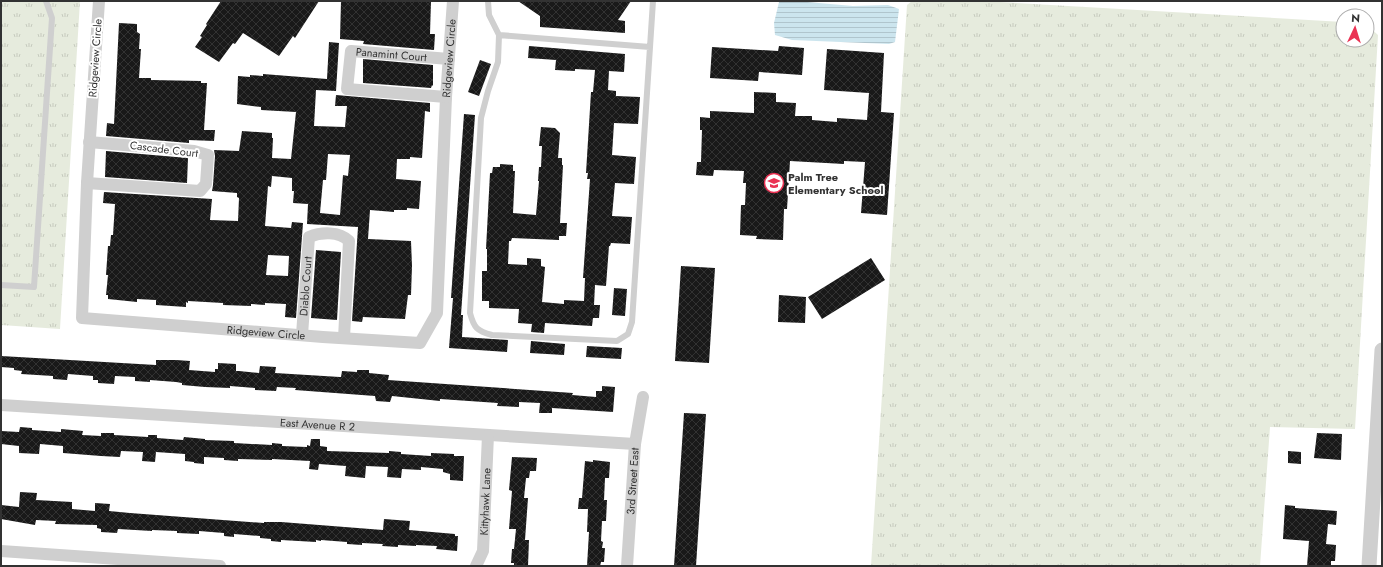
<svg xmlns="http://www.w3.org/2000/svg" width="1383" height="567" font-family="Jost,sans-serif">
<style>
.grass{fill:url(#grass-tufts)}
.water{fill:url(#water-rules)}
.building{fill:url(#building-cross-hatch);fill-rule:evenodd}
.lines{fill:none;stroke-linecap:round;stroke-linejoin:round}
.service{stroke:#cfcfcf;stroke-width:6}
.minor{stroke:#cfcfcf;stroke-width:12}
.tertiary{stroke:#cfcfcf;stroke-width:15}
.labels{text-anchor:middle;stroke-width:4;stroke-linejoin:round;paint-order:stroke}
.street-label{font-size:11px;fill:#323232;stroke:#fff}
.poi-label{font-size:11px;font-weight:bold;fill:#323232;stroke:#fff;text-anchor:start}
</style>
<defs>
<pattern id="grass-tufts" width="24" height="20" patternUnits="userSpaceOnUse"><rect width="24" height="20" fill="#e6ebdd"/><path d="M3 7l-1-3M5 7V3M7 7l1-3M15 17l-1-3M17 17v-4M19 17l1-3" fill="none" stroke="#c6cabe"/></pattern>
<pattern id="water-rules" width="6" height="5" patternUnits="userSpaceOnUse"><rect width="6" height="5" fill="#cce5ee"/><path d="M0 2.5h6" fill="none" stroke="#b0c5cd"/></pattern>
<pattern id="building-cross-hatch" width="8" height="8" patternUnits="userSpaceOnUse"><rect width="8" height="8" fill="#191919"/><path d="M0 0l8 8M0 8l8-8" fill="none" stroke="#323232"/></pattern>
</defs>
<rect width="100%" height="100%" fill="#fff"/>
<!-- grass -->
<path class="grass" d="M1,1h79l-20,328 -59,-4z
M912,1h70l361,21v18h24v-15l11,10 -23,394 -85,-2 -10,139h-389l36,-561z"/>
<!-- water -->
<path class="water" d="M781,1h15l57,5 35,-1 11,4 -4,33 -6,2 -97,-4 -17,-5 -1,-12 5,-21z"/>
<!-- building -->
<path class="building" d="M221,1h98l-24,37 -2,-2 -14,20 -36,-23 -8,11 -2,-1 -14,19 -24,-15 7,-10 -2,-1 7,-11 -1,-1z
M341,1h90l-1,33h5l-1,16 -71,-6 1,-3 -24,-2z
M518,1h113l-13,19 7,1v12l-85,-6v-11z
M119,23l18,1v8l3,2 -1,15h2l-2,29h12v2l50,1v2h6l-3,47h11l-1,11 -25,-1v3l-83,-7 1,-13 7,1z
M329,42l10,1 -3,48 -20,-1 -2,36 31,1 2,-21h-12l1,-11 94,8v9l-5,-1 -3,47 -12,-1v2h-13l-1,20 25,2 -2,28 -12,-1v2h-13v2l-24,-2 -2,29 43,2 1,25 -1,29h-3l-3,24 -42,-2 -1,5 -10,-1 6,-94 -51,-3 1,-20 -15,-1 1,-12h-2v-13l-20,-2 -1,11 -3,-1 -3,40 26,2 1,-6 11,1 -7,95 -11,-1 1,-13 -21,-1v2l-14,-1v2l-28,-1v-2l-35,-2v2l-2,-1v5l-30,-2v-5l-19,-1v3l-29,-3v-4h-2l2,-20h-2l2,-29h2l1,-11h2l2,-31 -12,-1 1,-11 108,7 -2,21 28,1 1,-23 -2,-1v-4l-25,-2 1,-6 2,-29 -1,-6 25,1 3,-20 30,2v5h1l-1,20 19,1 5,-47 -35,-2v-3l-24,-3 1,-28 12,1v-2l13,1v-2l64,5zM328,154l22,1 -2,21 -5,-1 -3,40 -20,-2 3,-33h3zM268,255l21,1 -1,20 -22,-1z
M529,46l96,8 -1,18 -15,-1 -1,19 8,1v5l24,1 -2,27 -24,-1 -2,32 24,2 -2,27 -19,-1 -3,33 20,1 -2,27 -19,-1 -1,3h-1l-3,40 -11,-1 -1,20h6l-1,13h-6l-1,8 -47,-3 -1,10 -13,-1 1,-8 -14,-1 1,-14 -30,-1v-7h-7v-30h5v-22h-1l4,-76h2l1,-6h7v-3l13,1v6h2l-2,42 23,2 3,-34h-1l1,-14h2l1,-21h-3l2,-19 14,1 5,5 -2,25h4v7h1l-3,58h7l-1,13h-7v4l-47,-2 -1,3h-2l-1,23 19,1v-7l14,1v7l4,1 -3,35 22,2v-4l20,1 1,-23h-2l7,-99h-3l1,-6h-2l5,-81h2l2,-22 -20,-1v2l-20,-1 1,-10 -28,-2z
M779,46l25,2 -2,27 -43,-3 -1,9 -48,-3 2,-31 66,4z
M827,49l57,4 -3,59 13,1 -7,102 -26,-2 4,-51 -21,-1v3l-54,-3 -3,48h-3l-1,31 -27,-1 1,-3 -17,-1 1,-30h4l1,-22h-3l1,-12 -30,-1 -1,6 -17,-1 1,-13h4l1,-32h-2v-13l10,1v-7l44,2v-21l22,1v9l20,1 -1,13h17v4l25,2v-4l30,2 2,-27 -45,-3z
M363,59l70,6v21l-1,-1 -1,3 -68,-5z
M480,60l11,4 -12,32 -11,-4z
M464,114l11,1 -14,200h2l-1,22 46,3 -1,12 -58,-4 4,-50h-2z
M106,151l82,7 -1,25 -82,-6z
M316,250l25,2 -4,68 -26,-2z
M871,258l14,22 -63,39 -14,-22z
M681,266l34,2 -6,95 -34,-2z
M614,288l13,1 -2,27 -13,-1z
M779,295l27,2 -1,26 -27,-1z
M531,341l34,3 -1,11 -34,-2z
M587,346l35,2 -1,11 -35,-2z
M1,356l155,9v-5h20l14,1 -1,9 26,2v-3h3v-6l18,1v7h3l20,2 1,-7 16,1 -1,6 65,4h1l1,-6 15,1v-2h12v3l20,2 -1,5 185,13 -1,2 24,2v-6h6v-5l13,1 -2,25 -61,-4v5h-13l1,-10 -21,-1v5l-22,-1 1,-3 -58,-4v2l-48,-5 -2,6 -14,-1 -1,-5 -80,-6 1,-2 -19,-1 -1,4 -21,-1v-2l-25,-2v2l-25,-1 -23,-2v-2l-6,-1 -26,-2v2l-15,-1v-4l-20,-1 -1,8 -16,-1v-3h-5v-4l-25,-2 -1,6 -14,-1v-3l-32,-2 1,-3 -8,-1v-2l-13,-1z
M684,413l22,1 -10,152h-22z
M20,427l12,1v2l29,2v-3l22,2 -1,4 19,1v-3h13v2l34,2v-2h9v3l26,2 1,-3 21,2v1l29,1v2l38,2v-2l10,1v2l25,1v-2l3,1 1,-7h9v7l7,1v4l62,2v-2l12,1v2l30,2v-3l23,1v2h10l-1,25 -13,-1v-6l-7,-2v-3l-22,-2v3l-19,-1 -1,9 -14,-1 1,-10 -22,-1 -1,12 -20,-2 1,-10 -27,-2 -1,6 -9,-1 1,-8 -38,-2v1l-34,-1v2l-14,-1v-2l-20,-1v7l-10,-1v-1l-9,-1v-7l-29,-2 -1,10 -13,-1 1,-9 -22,-1 -1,6 -19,-1 -38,-3v-7l-23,-2 -1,10 -20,-1v-7l-18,-2v-13l18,1z
M1317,433l25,1 -1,26 -27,-2z
M1288,451l13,1v12l-13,-1z
M512,457l25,1 -1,13h-6l-1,7h-3l-2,20h4l-3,42h4l-1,26h-14v-3h-3l1,-14h2l2,-20h-7l3,-38 -3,-1z
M593,460l17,2 -1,16h-4l-1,22h3l-1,21h-4l-1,20 2,1 -1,6h3l-1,14h-3l-1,4h-13l2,-34h-2l1,-23h-10l1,-11h3l3,-37 8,1z
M20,492l17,1 -1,7 36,2v7l23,2v-8l15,1 -1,7 21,2 134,10v-1h17l102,8 1,-11 26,2 -1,9 46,4v2h3l-1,15 -21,-2 1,-3 -21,-1v1l-18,-1v2l-16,-1 1,-2 -21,-1v2l-15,-1v-2l-26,-2v1l-5,-1v2l-35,-2v2l-10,-1v-2l-11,-1v-2l-26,-2v3l-10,-1v-3l-25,-2v3l-22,-1v-2l-25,-1v1l-34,-2 -1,4 -16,-1v-3l-4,-1v-3l-42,-1 1,-3 -20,-1 -1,5 -34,-6v-14l18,2z
M1285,505l10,1v2l42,3 -1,14 -8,-1 -2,20 10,1 -1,16h-4v5h-24l2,-25 -26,-2z"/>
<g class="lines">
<!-- service -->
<path class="service" d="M488,1l1,14 10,20 151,12 3,-46
M499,35l-1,27 -10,29 -7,27 -11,195c4,15 7,18 22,22l125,6 11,-7 4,-12 18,-275
M1,285l33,2 18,-269 -6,-17"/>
<!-- minor -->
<g class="minor">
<path id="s1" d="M99,1l-12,182 -5,135 241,19 97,6 17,-30 9,-216 7,-96"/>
<path id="s2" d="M446,97l-99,-8 4,-38 98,8"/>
<path d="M87,183l113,8 6,-7 2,-29 -14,-4 -105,-9"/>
<path id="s3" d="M302,335l7,-98c12,-5 30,-6 40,4l-5,97"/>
<path id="s4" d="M1,405l634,39"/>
<path d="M1,551l219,15"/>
<path id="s5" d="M476,566l7,-15 5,-116"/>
<path id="s6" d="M627,566l8,-122 8,-47"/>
</g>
<!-- tertiary -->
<path class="tertiary" d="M1369,566l13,-216"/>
</g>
<!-- icons -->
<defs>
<symbol id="school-ring" viewBox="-11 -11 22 22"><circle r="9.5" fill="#fff" stroke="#ea3253" stroke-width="1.5"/><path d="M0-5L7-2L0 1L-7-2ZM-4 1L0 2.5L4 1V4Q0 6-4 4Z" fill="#ea3253"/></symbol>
</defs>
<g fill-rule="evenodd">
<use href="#school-ring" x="763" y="172" width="22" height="22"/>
</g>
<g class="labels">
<!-- street labels -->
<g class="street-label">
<text dy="4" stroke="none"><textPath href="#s2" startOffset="178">Panamint Court</textPath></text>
<text transform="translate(95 58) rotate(-86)" y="4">Ridgeview Circle</text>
<text dy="4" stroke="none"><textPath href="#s1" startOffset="946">Ridgeview Circle</textPath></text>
<text transform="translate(164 149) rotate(7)" y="4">Cascade Court</text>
<text dy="4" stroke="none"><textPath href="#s3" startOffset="49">Diablo Court</textPath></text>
<text dy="4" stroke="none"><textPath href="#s1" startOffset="502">Ridgeview Circle</textPath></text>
<text dy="4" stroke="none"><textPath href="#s4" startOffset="317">East Avenue R 2</textPath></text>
<text dy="4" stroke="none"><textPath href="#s6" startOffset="85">3rd Street East</textPath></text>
<text dy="4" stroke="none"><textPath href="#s5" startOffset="66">Kittyhawk Lane</textPath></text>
</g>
<!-- poi labels -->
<g class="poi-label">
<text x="788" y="181">Palm Tree<tspan x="788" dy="13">Elementary School</tspan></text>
</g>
</g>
<!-- border -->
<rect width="1383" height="567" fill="none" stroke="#323232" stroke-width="4"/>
<!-- north arrow -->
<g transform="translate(1355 28) rotate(4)"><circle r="19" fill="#ffffff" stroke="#adadad"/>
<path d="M0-3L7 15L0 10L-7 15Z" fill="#ea3253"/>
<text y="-6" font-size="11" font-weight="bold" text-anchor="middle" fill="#323232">N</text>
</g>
</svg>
